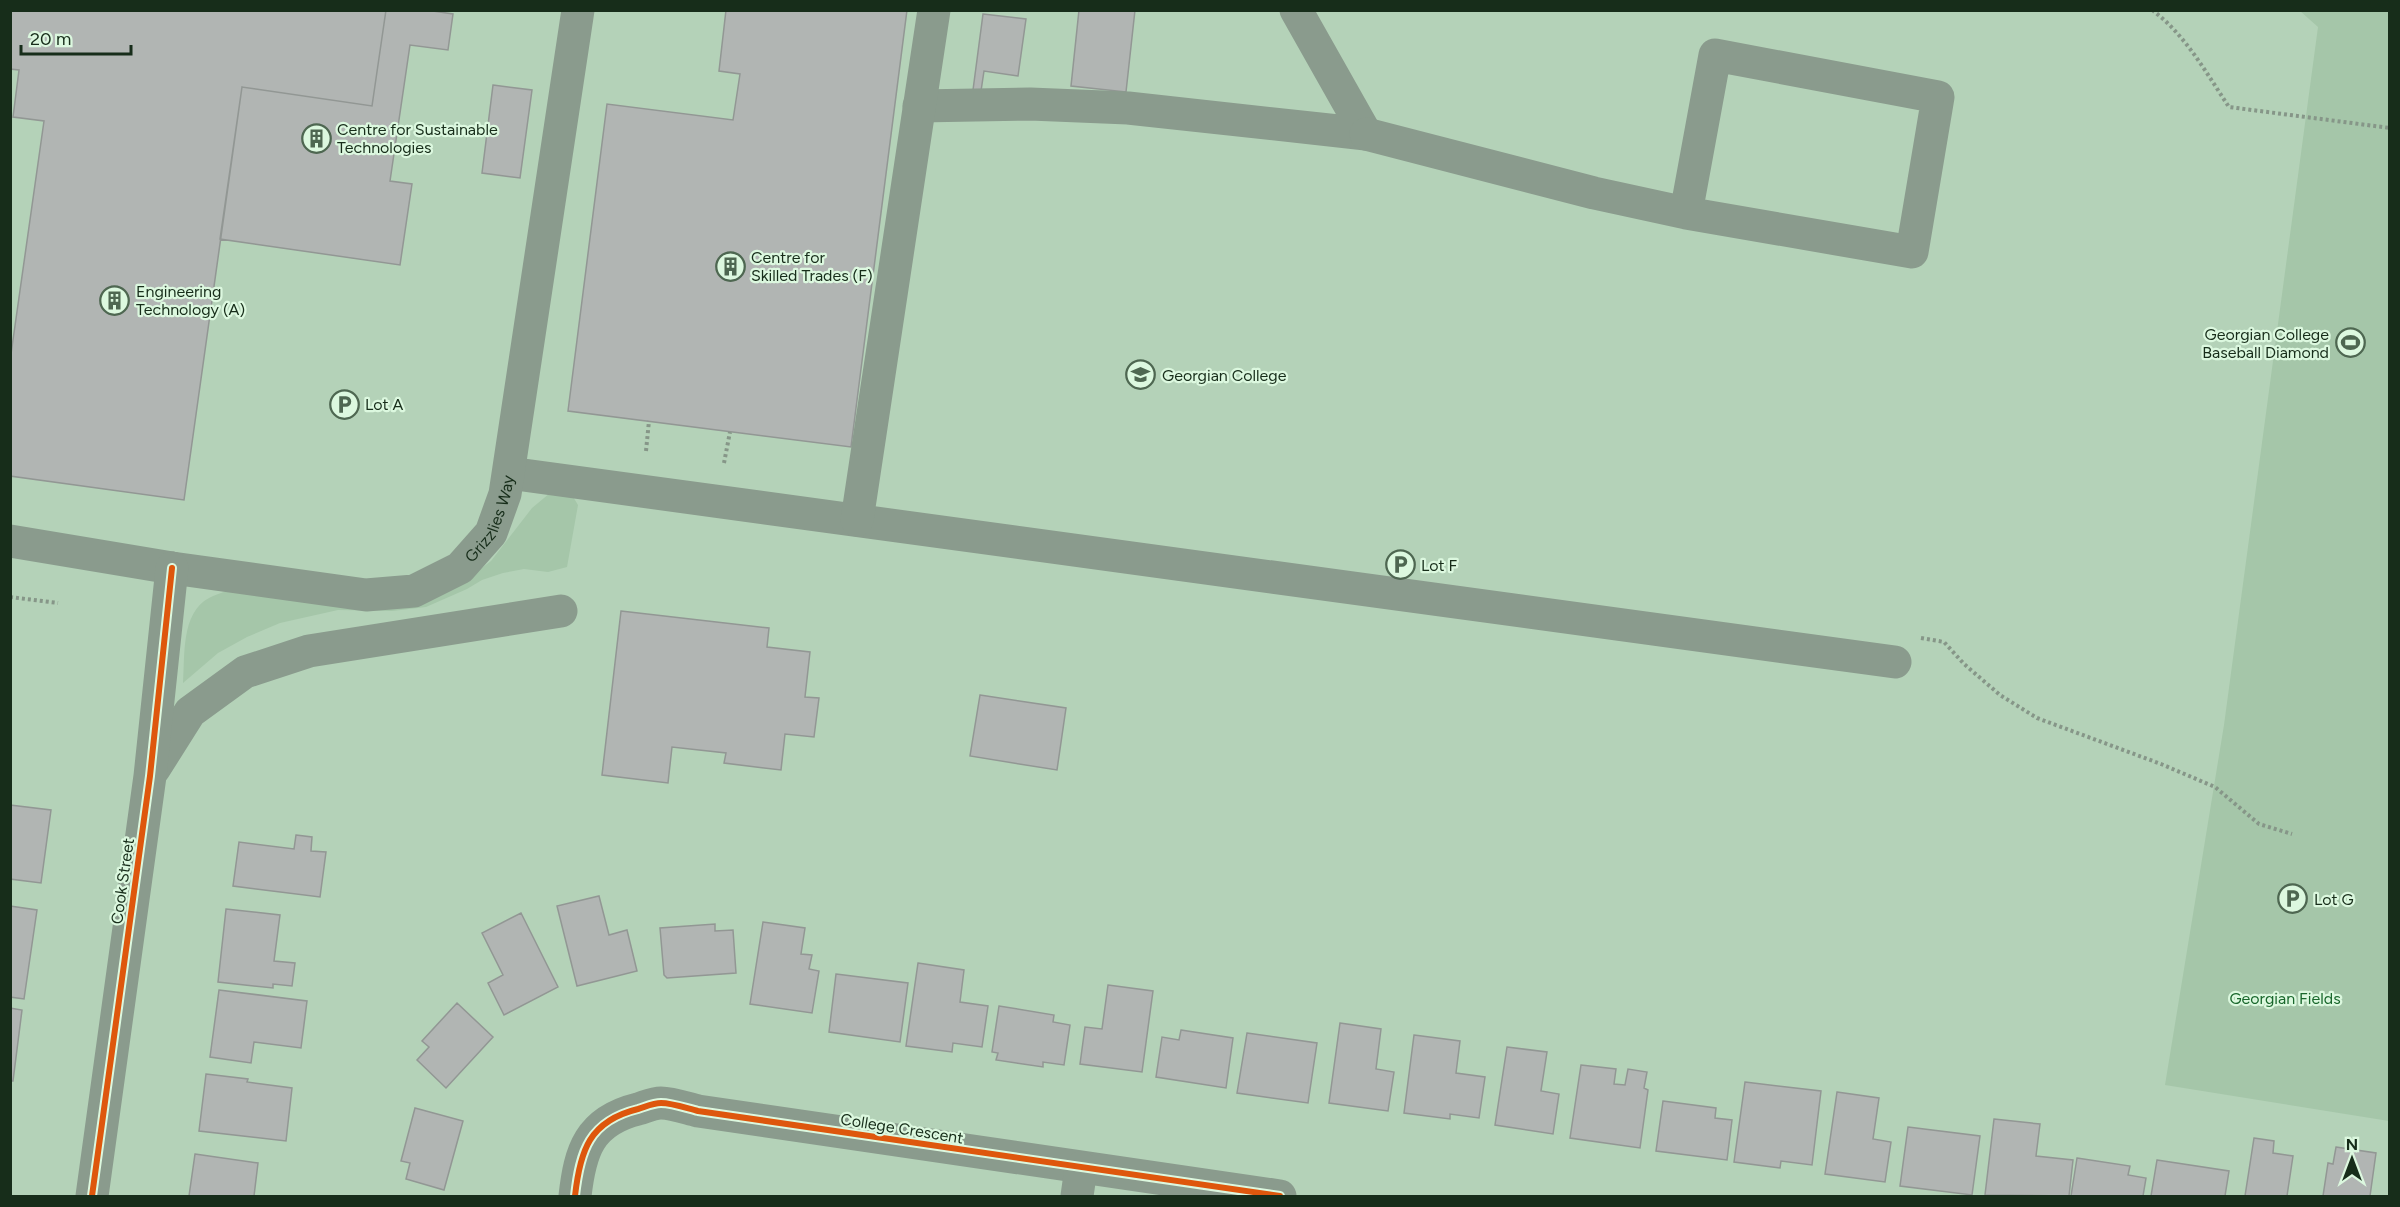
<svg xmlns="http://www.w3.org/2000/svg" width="2400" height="1207" font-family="Figtree,sans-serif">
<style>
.green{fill:#a5c6a9}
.building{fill:#b1b5b3;stroke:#929794;stroke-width:1.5}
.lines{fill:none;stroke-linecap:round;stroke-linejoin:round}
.path{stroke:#869688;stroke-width:4;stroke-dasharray:3 3;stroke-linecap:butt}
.minor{stroke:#8a9b8d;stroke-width:33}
.cycleway-casing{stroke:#dcf8df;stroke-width:10}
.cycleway{stroke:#de570d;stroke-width:6}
.labels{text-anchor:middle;stroke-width:4.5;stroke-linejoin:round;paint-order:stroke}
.poi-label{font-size:16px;fill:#172d1a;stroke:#dcf8df;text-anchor:start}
.street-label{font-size:16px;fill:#172d1a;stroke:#dcf8df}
.park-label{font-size:16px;fill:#19672c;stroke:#dcf8df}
</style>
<rect width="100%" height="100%" fill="#b4d2b8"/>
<!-- green -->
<path class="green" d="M2300,11h89v1110l-224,-36 59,-360 94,-698z
M550,493l22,2 6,10 -11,62 -19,5 -24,-3 -21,4 -21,7 -15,9 -41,18 -34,4 -54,-1 -58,13 -33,14 -29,16 -35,30c2,-28 -2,-70 26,-85 5,-3 12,-5 18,-7l231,-5 33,-25 41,-53z"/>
<!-- building -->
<path class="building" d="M10,10h376l-14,96 -130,-19 -58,413 -174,-24v-115l34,-240 -31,-4 6,-47 -9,-1z
M386,10h40l27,4 -5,36 -38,-5 -20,136 22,3 -12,81 -180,-26 22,-152 130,19z
M726,10h181l-56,437 -283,-36 39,-307 126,16 7,-46 -21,-3z
M1079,10h56l-9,82 -55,-6z
M983,14l43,5 -8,57 -34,-5 -3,20 -8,-1z
M493,85l39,5 -12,88 -38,-5z
M621,611l148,17 -2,19 43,5 -5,45 14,1 -5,39 -29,-3 -4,36 -57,-7 2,-10 -54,-6 -4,36 -66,-8z
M980,695l86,13 -9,62 -87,-14z
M10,805l41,5 -10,73 -31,-4z
M296,835l16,2 -1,14 15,1 -6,45 -87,-11 6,-44 55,7z
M599,896l10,39 18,-5 10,41 -60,15 -20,-80z
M10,906l27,4 -13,89 -14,-2z
M226,909l54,6 -6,46 21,2 -3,23 -19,-2v4l-55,-6z
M521,913l37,74 -54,28 -16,-32 15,-8 -21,-42z
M763,922l42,6 -4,26 11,1 -3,14 10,2 -7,42 -62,-9z
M715,924v7l18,-1 3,43 -69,5 -3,-3 -4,-47z
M918,963l46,7 -4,32 28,4 -6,41 -29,-4 -1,9 -46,-6z
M836,974l72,9 -8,59 -71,-10z
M1108,985l45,6 -11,81 -62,-8 5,-37 17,2z
M219,990l88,11 -6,47 -47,-6 -3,21 -41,-6z
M457,1003l36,34 -47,51 -29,-28 12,-13 -7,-6z
M999,1006l55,9 -1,7 17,3 -6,40 -21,-3v5l-47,-7 2,-7 -6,-1z
M10,1008l12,2 -9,71h-3z
M1340,1023l41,6 -5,40 18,3 -6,39 -59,-8z
M1181,1030l52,8 -7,50 -70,-11 6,-40 17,3z
M1247,1033l70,10 -9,60 -71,-10z
M1414,1035l46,6 -4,32 29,4 -6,41 -29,-4v5l-46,-6z
M1507,1047l40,5 -6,39 18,3 -6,40 -58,-9z
M1581,1065l35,4 -2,15 11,1 3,-16 19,3 -3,16 4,2 -8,58 -70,-10z
M206,1074l42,5 -1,3 45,6 -6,53 -87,-10z
M1745,1082l76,9 -9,74 -31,-4 -1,7 -46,-6z
M1837,1092l42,6 -6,41 18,3 -6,40 -60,-8z
M1663,1101l53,7 -1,10 17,2 -5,40 -71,-9z
M415,1108l48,13 -19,69 -38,-11 4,-16 -9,-2z
M1994,1119l46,5 -4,32 37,4 -4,36 -84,-1z
M1908,1127l72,9 -8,59 -72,-9z
M2254,1138l20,3 -1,12 20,3 -6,40h2h-44z
M2336,1147l40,6 -6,43h-47l5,-33 5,1z
M195,1154l63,9 -4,33h-65z
M2077,1158l53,8 -2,9 18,3 -3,18h-72z
M2157,1160l72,11 -4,25h-74z"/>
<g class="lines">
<!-- path -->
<path class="path" d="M2152,10c33,24 55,64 77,97l161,21
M646,451l3,-30
M724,463l6,-31
M10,597l48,6
M1921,638l23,4 20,22 36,31 37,23 124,46 54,23 44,37 33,10"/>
<!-- minor -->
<g class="minor">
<path d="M919,106l111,-2 98,4 238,26 -70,-124"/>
<path d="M1366,134l228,59 92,20 226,39 26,-155 -223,-42 -29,158"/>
<path d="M509,473l1386,189"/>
<path d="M857,520l77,-510"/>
<path id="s1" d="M10,541l162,27 194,27 48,-4 46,-23 31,-35 14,-39 73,-484"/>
<path d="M154,769l36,-57 55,-40 64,-21 252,-40"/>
<path d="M92,1196l58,-420 22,-208"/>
<path d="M575,1196c5,-45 14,-75 63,-87 7,-2 15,-6 23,-6 11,0 25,5 37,8l582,85"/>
<path d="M1077,1196l4,-28"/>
</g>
<defs>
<path id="cycleway" d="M92,1196l58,-420 22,-208
M575,1196c5,-45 14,-75 63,-87 7,-2 15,-6 23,-6 11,0 25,5 37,8l582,85"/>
</defs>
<!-- cycleway casing -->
<use href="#cycleway" class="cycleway-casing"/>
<!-- cycleway -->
<use href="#cycleway" class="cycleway"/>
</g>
<!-- icons -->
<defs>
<symbol id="building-ring" viewBox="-11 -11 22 22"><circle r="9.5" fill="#dcf8df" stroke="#4e6751" stroke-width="1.5"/><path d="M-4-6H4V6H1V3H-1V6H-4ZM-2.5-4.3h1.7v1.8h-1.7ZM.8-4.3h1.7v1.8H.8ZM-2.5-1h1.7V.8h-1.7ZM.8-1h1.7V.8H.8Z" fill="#4e6751"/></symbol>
<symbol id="stadium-ring" viewBox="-11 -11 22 22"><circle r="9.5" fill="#dcf8df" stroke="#4e6751" stroke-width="1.5"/><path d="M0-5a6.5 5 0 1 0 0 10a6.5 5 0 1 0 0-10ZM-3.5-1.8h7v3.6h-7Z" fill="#4e6751"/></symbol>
<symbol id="university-ring" viewBox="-11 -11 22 22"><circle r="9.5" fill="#dcf8df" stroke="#4e6751" stroke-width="1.5"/><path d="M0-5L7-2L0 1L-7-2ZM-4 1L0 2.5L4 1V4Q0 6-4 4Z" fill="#4e6751"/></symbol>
<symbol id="parking-ring" viewBox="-11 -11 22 22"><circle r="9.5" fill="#dcf8df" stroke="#4e6751" stroke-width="1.5"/><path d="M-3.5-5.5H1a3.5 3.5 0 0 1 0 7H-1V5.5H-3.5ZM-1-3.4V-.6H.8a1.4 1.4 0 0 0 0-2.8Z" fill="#4e6751"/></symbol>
</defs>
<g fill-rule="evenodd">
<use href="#building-ring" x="300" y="122" width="33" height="33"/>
<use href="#building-ring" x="714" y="250" width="33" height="33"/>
<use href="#building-ring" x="98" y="284" width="33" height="33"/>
<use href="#stadium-ring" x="2334" y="326" width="33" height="33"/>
<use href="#university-ring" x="1124" y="358" width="33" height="33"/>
<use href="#parking-ring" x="328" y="388" width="33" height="33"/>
<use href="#parking-ring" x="1384" y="548" width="33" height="33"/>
<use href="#parking-ring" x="2276" y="882" width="33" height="33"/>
</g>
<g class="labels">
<!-- poi labels -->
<g class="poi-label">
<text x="337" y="135">Centre for Sustainable<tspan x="337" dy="18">Technologies</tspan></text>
<text x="751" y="263">Centre for<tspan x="751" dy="18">Skilled Trades (F)</tspan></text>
<text x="136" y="297">Engineering<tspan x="136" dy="18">Technology (A)</tspan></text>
<text x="2329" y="340" text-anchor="end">Georgian College<tspan x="2329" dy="18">Baseball Diamond</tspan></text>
<text x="1162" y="381">Georgian College</text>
<text x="365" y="410">Lot A</text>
<text x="1421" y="571">Lot F</text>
<text x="2314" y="905">Lot G</text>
</g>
<!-- street labels -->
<g class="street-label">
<text dy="6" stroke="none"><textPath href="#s1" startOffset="519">Grizzlies Way</textPath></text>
<text transform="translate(122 881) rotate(-82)" y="6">Cook Street</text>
<text transform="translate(902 1128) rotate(9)" y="6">College Crescent</text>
</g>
<!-- park labels -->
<g class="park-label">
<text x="2285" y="1004">Georgian Fields</text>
</g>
</g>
<!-- border -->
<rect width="2400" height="1207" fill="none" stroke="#172d1a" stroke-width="24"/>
<!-- north arrow -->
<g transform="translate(2352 1159)" stroke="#dcf8df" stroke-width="4.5" paint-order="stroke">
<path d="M0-4.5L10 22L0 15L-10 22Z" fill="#172d1a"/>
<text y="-9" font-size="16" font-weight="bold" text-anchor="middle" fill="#172d1a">N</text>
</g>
<!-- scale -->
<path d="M21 45v9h110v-9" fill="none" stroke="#172d1a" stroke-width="3"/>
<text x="30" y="45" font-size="18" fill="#172d1a" stroke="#dcf8df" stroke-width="4.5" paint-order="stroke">20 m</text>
</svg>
